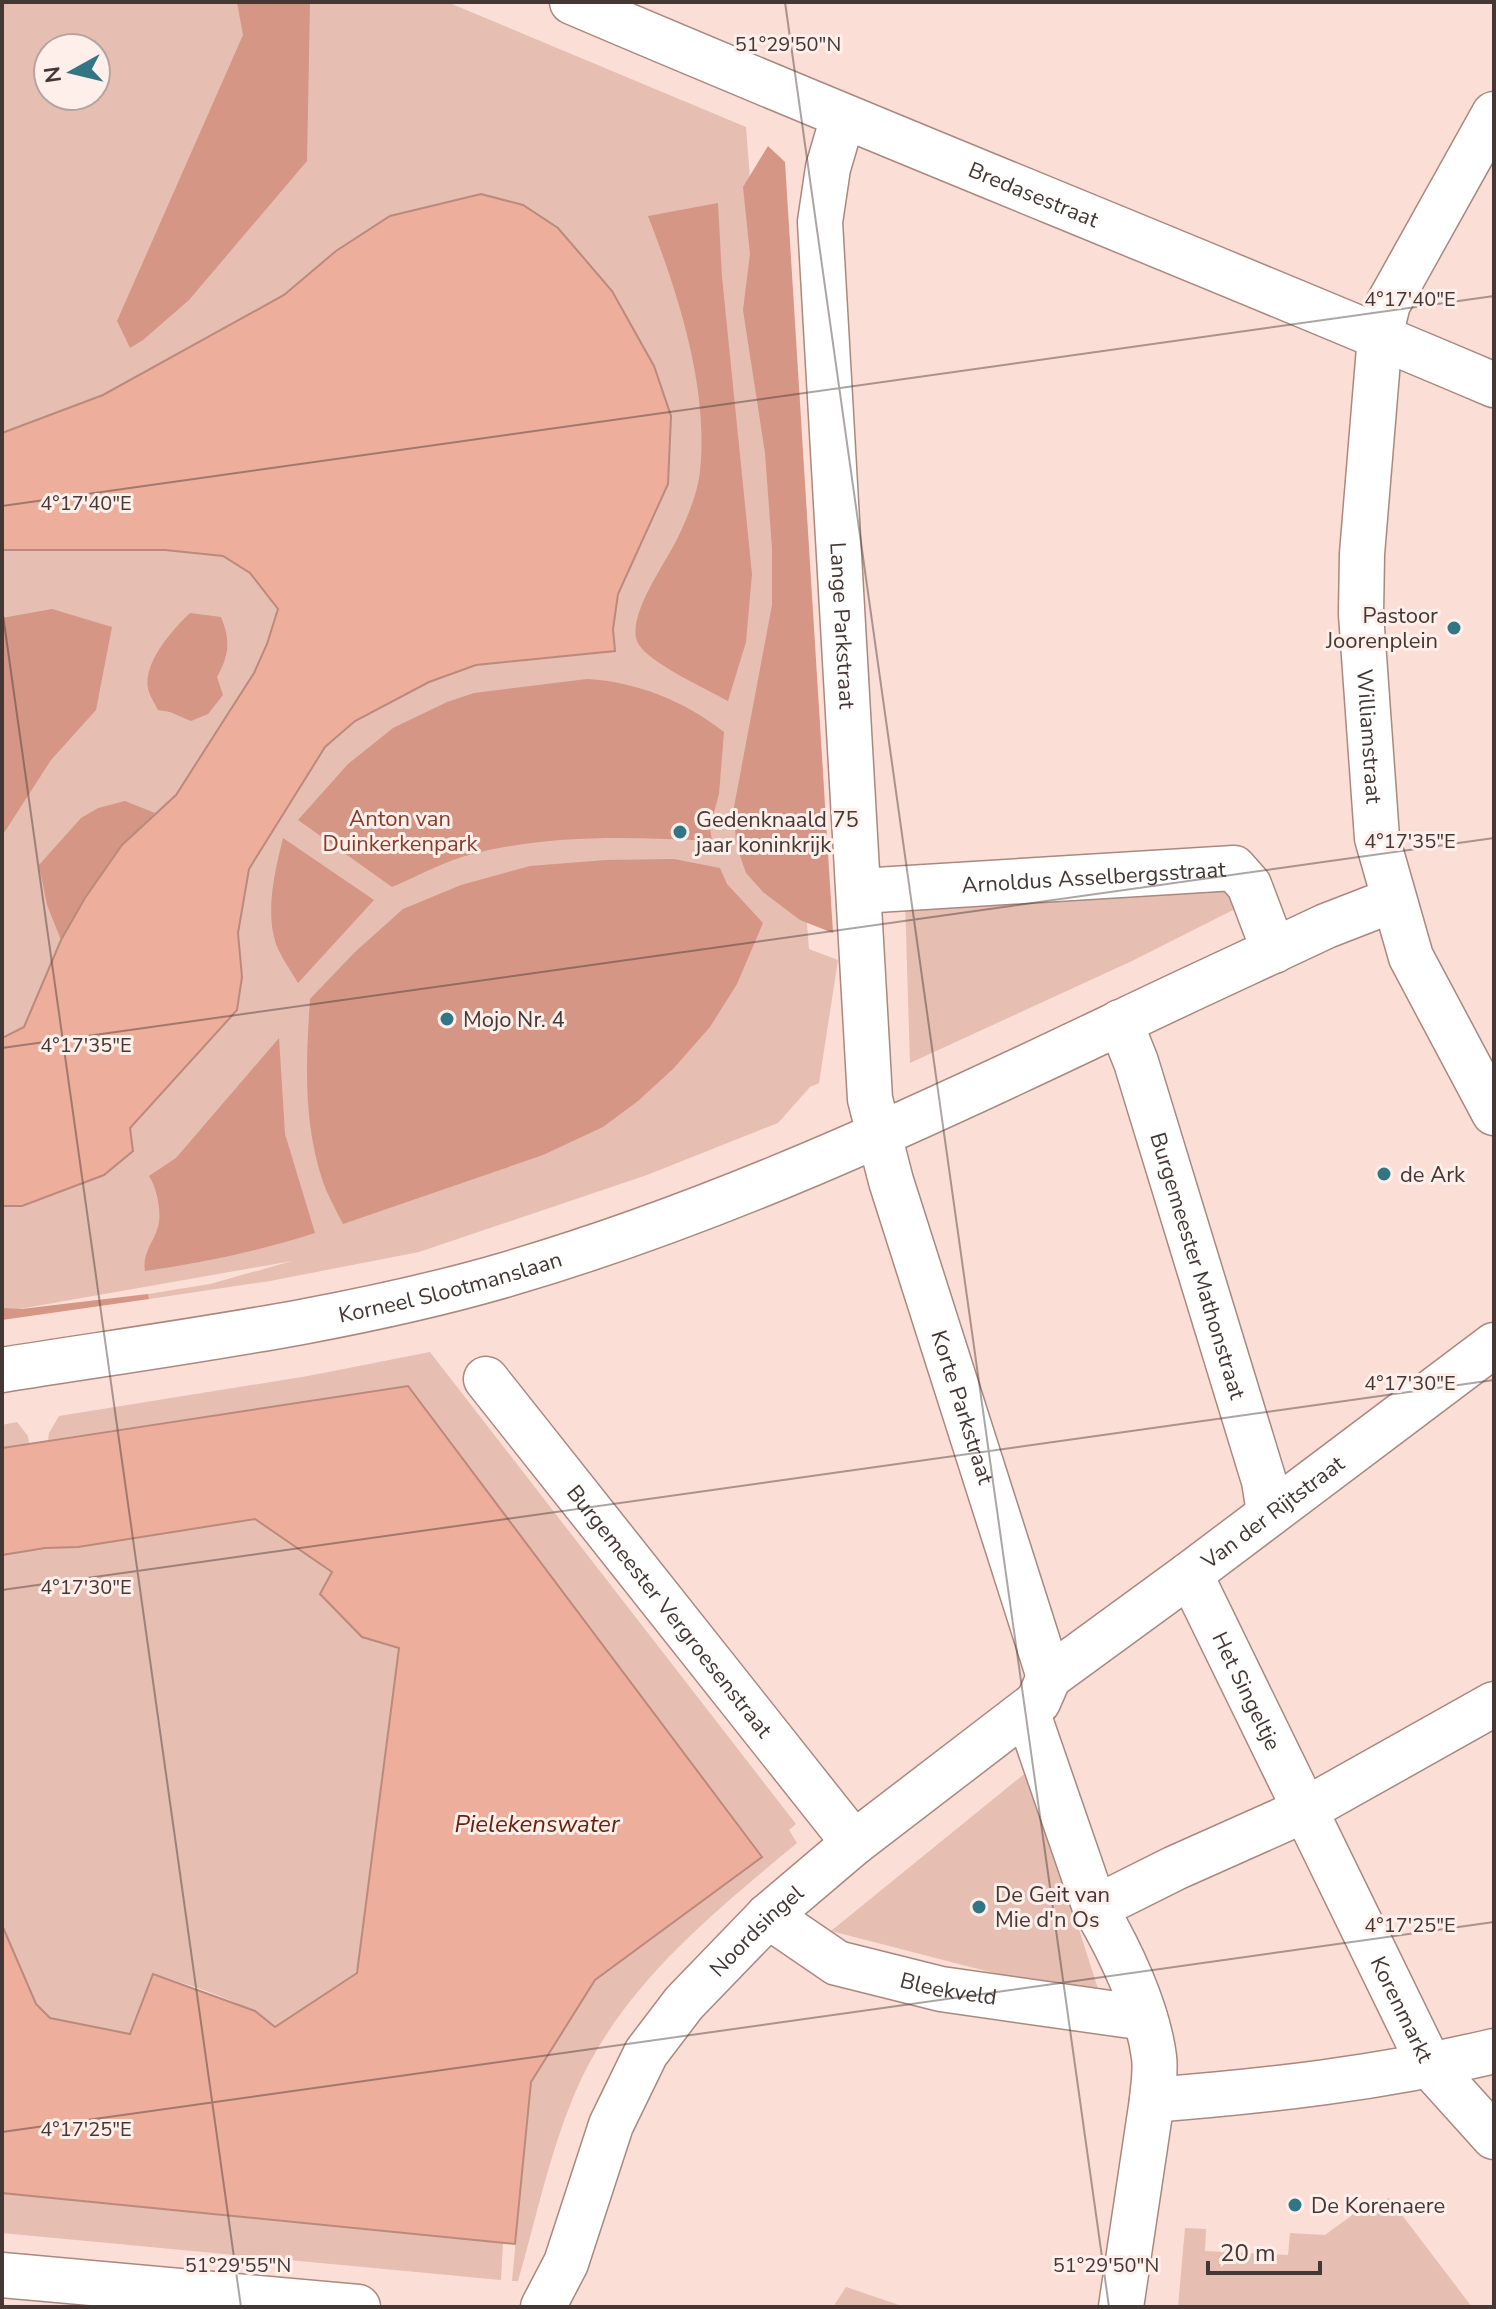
<svg xmlns="http://www.w3.org/2000/svg" width="1496" height="2309" font-family="'Nunito Sans',sans-serif">
<style>
.green{fill:#e6beb2;fill-rule:evenodd}
.forest{fill:#d59685}
.water{fill:#eeae9c;stroke:#bb8a7c;stroke-width:2}
.lines{fill:none;stroke-linecap:round;stroke-linejoin:round}
.minor-casing{stroke:#aa887f;stroke-width:47}
.minor{stroke:#fff;stroke-width:44}
.ticks{fill:none;stroke:#453733;stroke-width:2;stroke-opacity:0.45}
.poi-dot{fill:#327686;stroke:#feefeb;stroke-width:3}
.labels{text-anchor:middle;stroke-width:6;stroke-linejoin:round;paint-order:stroke}
.street-label{font-size:22px;fill:#453733;stroke:#feefeb}
.poi-label{font-size:22px;fill:#453733;stroke:#feefeb;text-anchor:start}
.park-label{font-size:22px;fill:#883c27;stroke:#feefeb}
.water-label{font-size:24px;font-style:italic;fill:#6a210b;stroke:#feefeb}
.ticks-label{font-size:20px;text-anchor:middle;fill:#453733;stroke:#feefeb;stroke-width:6;stroke-linejoin:round;paint-order:stroke}
</style>
<rect width="100%" height="100%" fill="#fbded6"/>
<!-- green -->
<path class="green" d="M2,2h445l299,125 63,822 29,11 -19,123 -9,4 -32,36 -131,52 -228,77 -149,29 -121,18 -1,-5 62,-10 82,-23 -290,51zM48,48h48v48h-48z
M1225,879l16,27 -109,55 -222,102 -5,-163z
M430,1352l366,472 -7,6 8,13c-86,72 -178,145 -223,252 -25,60 -38,124 -56,186h-6l19,-199 64,-102 167,-124 -354,-470 -360,54 1,-7 10,-17 249,-40z
M17,1422l11,14 1,7 -27,5v-23z
M255,1519l77,53 67,75 -42,325 -82,55c-35,-28 -80,-40 -122,-53l-22,60 -81,-16 -14,-14 -34,-79v-370l43,-7 33,-1z
M1028,1771l74,230 -271,-70z
M2,2193l501,50 -2,37 -499,-47z
M1389,2198l83,109h-294l7,-79 21,1 -1,22 83,4 2,-22 35,2 30,-22z
M846,2287l59,20h-72z"/>
<!-- forest -->
<path class="forest" d="M237,2h73l-3,159 -118,139 -46,40 -13,8 -13,-27 126,-286z
M768,146l17,16 48,771 -33,-13 -37,-28 -17,-19 -10,-29 -2,-37 38,-202v-57l-7,-95 -22,-143 7,-56 -7,-67z
M718,203l4,74 30,297 -6,68 -18,59c-19,-11 -84,-40 -91,-60 -10,-27 31,-81 42,-106 9,-19 19,-43 21,-64 9,-83 -22,-178 -52,-255z
M52,609l60,18 -16,83 -45,50 -49,76v-218z
M190,613l31,4c10,24 8,38 -4,60l6,18 -15,19 -17,7 -21,-9 -12,-2c-3,-6 -7,-12 -9,-18 -9,-26 23,-62 41,-79z
M587,679c51,3 97,22 137,53l-5,62 -9,33 2,14c-80,-4 -161,-7 -240,13 -27,7 -54,22 -80,33l-94,-67 50,-56 45,-36 54,-26 27,-9z
M125,801l30,12c-42,40 -66,77 -94,127l-14,-35 -8,-40 42,-47 17,-10z
M283,838l91,62 -76,83c-7,-12 -17,-26 -22,-39 -11,-33 -1,-73 7,-106z
M674,859l46,9 7,16 36,39 -26,61 -27,43 -37,42 -35,32 -35,26 -60,28 -200,69c-7,-14 -16,-30 -21,-45 -19,-59 -16,-119 -12,-180l45,-47 48,-43 58,-24 69,-19 76,-6z
M279,1038l6,96 30,99c-56,18 -113,30 -170,38 -3,-18 8,-27 13,-44 4,-14 -1,-39 -9,-51l27,-18z
M148,1294l1,5 -147,21v-12l19,1z"/>
<!-- water -->
<path class="water" d="M481,194l42,11 35,23 54,63 42,75 17,50 -3,68 -50,110 -5,35 2,22 -139,14 -47,17 -74,39 -30,26 -76,122 -11,64 4,44 -5,33 -107,118 3,23 -29,24 -82,31h-20v-168l22,-11 37,-87 24,-42 37,-53 54,-50 78,-122 13,-29 11,-35 -28,-36 -27,-17 -58,-6h-163v-117l101,-38 181,-100 52,-44 54,-35z
M408,1386l354,471 -167,123 -64,102 -16,162 -513,-51v-268l34,79 14,14 80,16 23,-60 102,37 20,16 82,-54 42,-325 -37,-11 -42,-43 12,-22 -77,-53 -177,28 -33,1 -43,7v-107z"/>
<g class="lines">
<defs>
<g id="minor">
<path id="s1" d="M572,2c306,131 616,253 922,383"/>
<path id="s2" d="M1494,114l-106,190 -8,32 -18,218 -1,60 16,224 34,119 83,156"/>
<path id="s3" d="M843,117l-15,51 -8,54 50,877 21,82 158,496"/>
<path id="s4" d="M860,891l374,-23 15,17 25,66"/>
<path id="s5" d="M1120,1022l16,40 128,419 5,31"/>
<path id="s6" d="M2,1370c169,-27 342,-48 506,-96 208,-61 406,-153 601,-246 72,-35 145,-68 217,-102l67,-26"/>
<path id="s7" d="M486,1379l368,464"/>
<path id="s8" d="M1190,1574l240,492 64,71"/>
<path id="s9" d="M1049,1677l141,-103 304,-229"/>
<path d="M1027,1711l68,197c25,42 53,101 59,149 2,14 -1,29 -2,43 116,-9 229,-22 342,-49"/>
<path d="M1095,1908l80,-40 130,-58 189,-106"/>
<path id="s10" d="M768,1916l69,47 104,26 204,29"/>
<path d="M2,2275l356,32"/>
<path id="s11" d="M543,2307l23,-44 45,-138 35,-72 38,-50 84,-87 86,-73 184,-141 11,-25"/>
<path d="M1121,2307l31,-207"/>
</g>
</defs>
<!-- minor casing -->
<use href="#minor" class="minor-casing"/>
<!-- minor -->
<use href="#minor" class="minor"/>
</g>
<!-- ticks -->
<path class="ticks" d="M785,2l324,2305M2,506l1492,-210M2,608l239,1699M2,1048l1492,-210M2,1590l1492,-210M2,2132l1492,-210"/>
<!-- markers -->
<g class="poi-dot">
<circle cx="1454" cy="628" r="8"/>
<circle cx="680" cy="832" r="8"/>
<circle cx="447" cy="1019" r="8"/>
<circle cx="1384" cy="1174" r="8"/>
<circle cx="979" cy="1907" r="8"/>
<circle cx="1295" cy="2205" r="8"/>
</g>
<g class="labels">
<!-- street labels -->
<g class="street-label">
<text dy="8" stroke="none"><textPath href="#s1" startOffset="500">Bredasestraat</textPath></text>
<text dy="8" stroke="none"><textPath href="#s3" startOffset="512">Lange Parkstraat</textPath></text>
<text dy="8" stroke="none"><textPath href="#s2" startOffset="652">Williamstraat</textPath></text>
<text dy="8" stroke="none"><textPath href="#s4" startOffset="234">Arnoldus Asselbergsstraat</textPath></text>
<text dy="8" stroke="none"><textPath href="#s5" startOffset="256">Burgemeester Mathonstraat</textPath></text>
<text dy="8" stroke="none"><textPath href="#s6" startOffset="456">Korneel Slootmanslaan</textPath></text>
<text dy="8" stroke="none"><textPath href="#s3" startOffset="1308">Korte Parkstraat</textPath></text>
<text dy="8" stroke="none"><textPath href="#s9" startOffset="278">Van der Rijtstraat</textPath></text>
<text dy="8" stroke="none"><textPath href="#s7" startOffset="296">Burgemeester Vergroesenstraat</textPath></text>
<text dy="8" stroke="none"><textPath href="#s8" startOffset="130">Het Singeltje</textPath></text>
<text dy="8" stroke="none"><textPath href="#s11" startOffset="440">Noordsingel</textPath></text>
<text dy="8" stroke="none"><textPath href="#s10" startOffset="198">Bleekveld</textPath></text>
<text dy="8" stroke="none"><textPath href="#s8" startOffset="484">Korenmarkt</textPath></text>
</g>
<!-- poi labels -->
<g class="poi-label">
<text x="1438" y="623" text-anchor="end">Pastoor<tspan x="1438" dy="25">Joorenplein</tspan></text>
<text x="696" y="827">Gedenknaald 75<tspan x="696" dy="25">jaar koninkrijk</tspan></text>
<text x="463" y="1027">Mojo Nr. 4</text>
<text x="1400" y="1182">de Ark</text>
<text x="995" y="1902">De Geit van<tspan x="995" dy="25">Mie d'n Os</tspan></text>
<text x="1311" y="2213">De Korenaere</text>
</g>
<!-- park labels -->
<g class="park-label">
<text x="400" y="826">Anton van<tspan x="400" dy="25">Duinkerkenpark</tspan></text>
</g>
<!-- water labels -->
<g class="water-label">
<text x="537" y="1832">Pielekenswater</text>
</g>
</g>
<g class="ticks-label">
<text x="788" y="51">51°29'50"N</text>
<text x="1410" y="306">4°17'40"E</text>
<text x="86" y="510">4°17'40"E</text>
<text x="1410" y="848">4°17'35"E</text>
<text x="86" y="1052">4°17'35"E</text>
<text x="1410" y="1390">4°17'30"E</text>
<text x="86" y="1594">4°17'30"E</text>
<text x="1410" y="1932">4°17'25"E</text>
<text x="86" y="2136">4°17'25"E</text>
<text x="238" y="2272">51°29'55"N</text>
<text x="1106" y="2272">51°29'50"N</text>
</g>
<!-- border -->
<rect width="1496" height="2309" fill="none" stroke="#453733" stroke-width="8"/>
<!-- north arrow -->
<g transform="translate(72 72) rotate(262)"><circle r="38" fill="#feefeb" stroke="#b4a5a1" stroke-width="2"/>
<path d="M0-6L14 30L0 20L-14 30Z" fill="#327686"/>
<text y="-12" font-size="22" font-weight="bold" text-anchor="middle" fill="#453733">N</text>
</g>
<!-- scale -->
<path d="M1208 2261v12h112v-12" fill="none" stroke="#453733" stroke-width="4"/>
<text x="1220" y="2261" font-size="24" fill="#453733" stroke="#feefeb" stroke-width="6" paint-order="stroke">20 m</text>
</svg>
